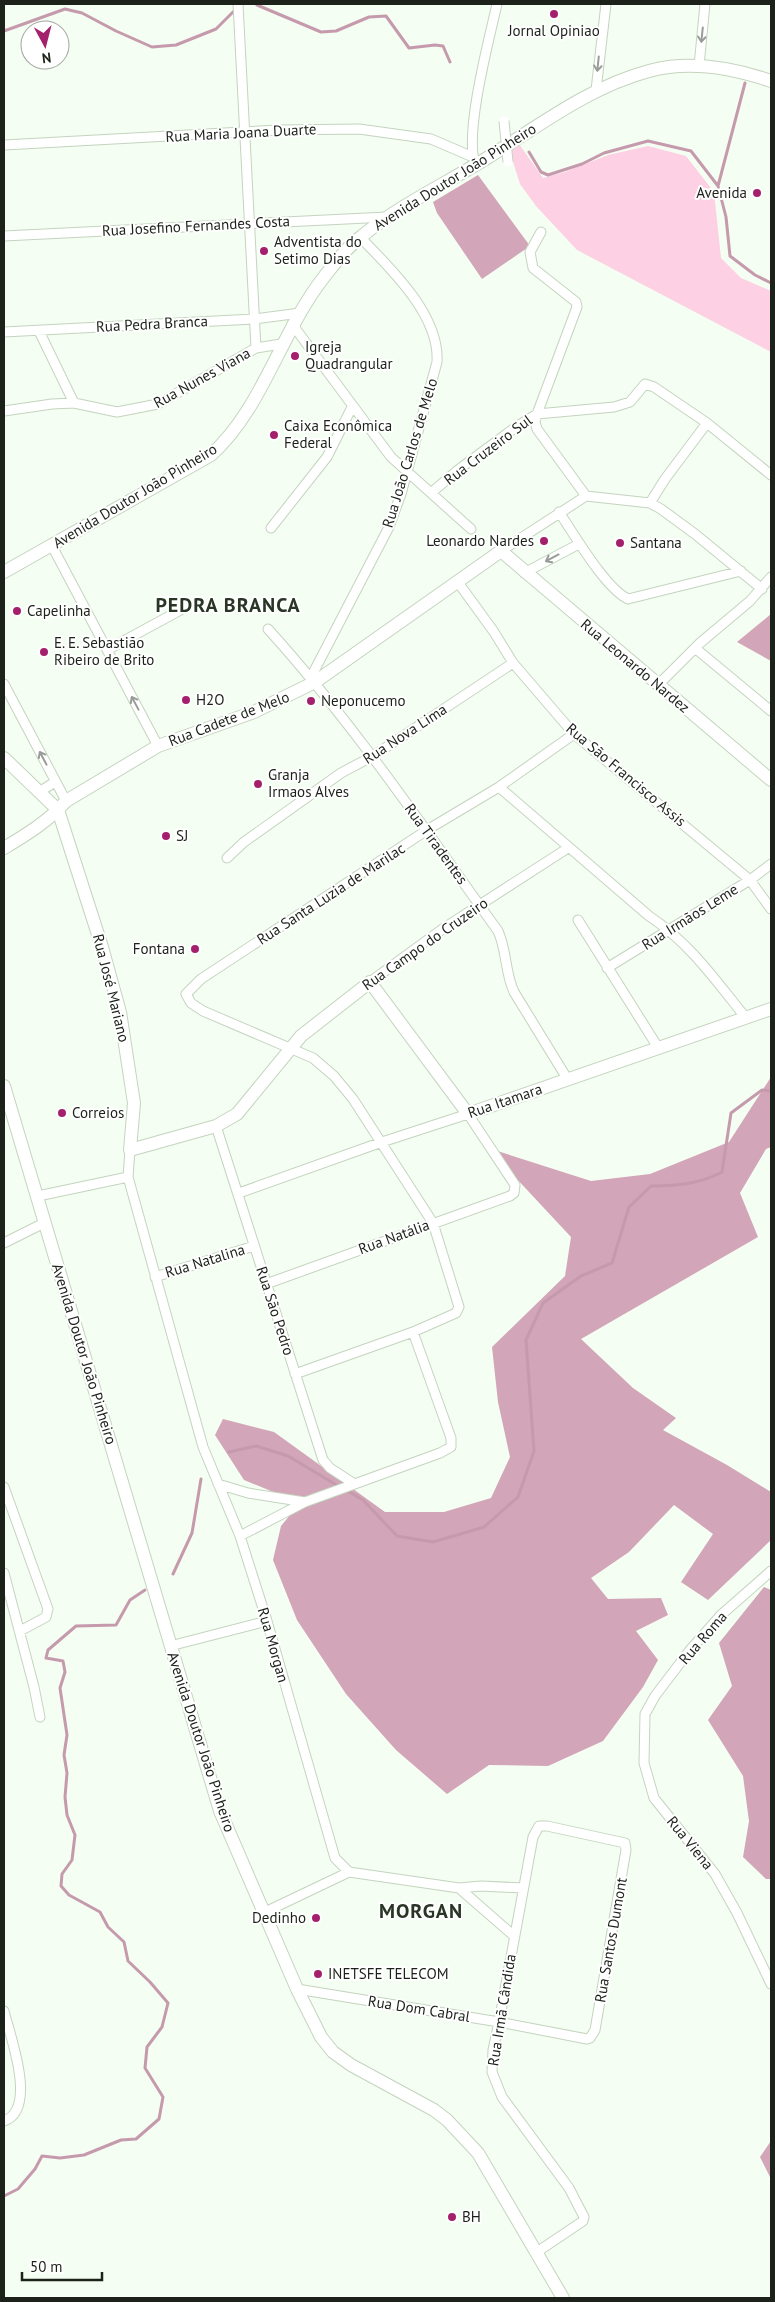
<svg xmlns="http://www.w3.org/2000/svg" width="775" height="2302" font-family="'PT Sans',sans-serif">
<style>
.green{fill:#fdd0e3}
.forest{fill:#d2a5b8}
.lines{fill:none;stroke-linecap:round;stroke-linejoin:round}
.stream{stroke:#c69aad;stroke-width:3}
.street-casing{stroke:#c4d4bf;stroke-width:11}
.secondary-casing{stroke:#c4d4bf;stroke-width:14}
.street{stroke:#fff;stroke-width:9}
.secondary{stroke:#fff;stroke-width:12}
.street-bridge-casing{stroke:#c4d4bf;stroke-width:11;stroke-linecap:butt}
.street-bridge{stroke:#fff;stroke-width:9}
.oneway{stroke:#999c98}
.poi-dot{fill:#a5206c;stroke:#fff;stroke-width:2}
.labels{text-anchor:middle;stroke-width:4;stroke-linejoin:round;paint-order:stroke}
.poi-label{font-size:15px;fill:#1c221a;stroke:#fff;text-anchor:start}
.street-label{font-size:15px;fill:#1c221a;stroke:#fff}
.district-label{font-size:20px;font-weight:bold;letter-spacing:1px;fill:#293525;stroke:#fff}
</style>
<rect width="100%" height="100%" fill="#f4fef2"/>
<!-- green -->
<path class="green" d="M519,144l24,34 22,-6 43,-17 40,-9 38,10 28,36 7,66 20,20 30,13v61l-194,-102 -41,-44 -16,-22 -11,-35z"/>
<!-- forest -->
<path class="forest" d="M478,175l52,71 -48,33 -45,-66 -4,-11z
M771,614v47l-34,-19z
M771,1077v70l-5,2 -26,44 18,44 -177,102 52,49 43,30 -13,12 64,35 44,27v48l-63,60 -27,-18 32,-48 -39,-29 -45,47 -38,26 17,21 53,-1 7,17 -32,16 22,29 -15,27 -40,54 -55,25 -59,-1 -42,29 -51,-44 -50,-56 -49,-74 -24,-60 8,-34 19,-23 -56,-23 -29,-45 8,-16 51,13 111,80h59l47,-14 19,-41 -12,-55 -6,-55 73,-71 6,-39 -83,-89 103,33 59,-7 79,-32z
M764,1587l7,3v289h-5l-23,-22 6,-36 -6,-45 -35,-56 24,-34 -13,-43z
M771,2141v38l-11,-22z"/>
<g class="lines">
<!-- stream -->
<path class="stream" d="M257,5l64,27 15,-1 33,-14 17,-1 23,32 26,-3 8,1 7,16
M4,31l61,-22 17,4 34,18 36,16 24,-2 40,-16 19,-19
M529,152l12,20 7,3 34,-11 22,-11 44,-12 43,10 27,35 8,31 4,39 25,19 16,8
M718,186l27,-103
M229,1452l27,-6 32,10 52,31
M346,1490l17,10 34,36 36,6 51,-15 34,-30 16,-46 -8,-111 17,-37 38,-27 31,-13 17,-56 22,-21c26,0 48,-2 71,-14l9,-59 31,-23 9,1
M173,1574l19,-41 9,-54
M4,2196l14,-7 17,-20 7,-13 18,2 24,-3 37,-15 15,-1 23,-20 4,-22 -18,-29 2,-21 15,-20 6,-24 -18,-21 -22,-21 -4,-19 -16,-15 -8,-15 -31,-17 -8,-9 1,-12 10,-14 3,-25 -8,-20 -2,-18 2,-24 -3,-18 3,-20 -7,-47 5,-16 -2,-11 -17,-3 2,-8 28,-24 40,-1 14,-25 15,-10"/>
<defs>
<path id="street" d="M238,4l18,344
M699,66l6,-62
M596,90l10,-86
M4,145l275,-15 80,-1 72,10 42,18
M474,160c-8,-34 15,-120 23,-156
M541,232l-11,20 3,16 43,34 1,5 -40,107 -2,8 2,7 49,67 64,7 11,6 34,25 67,55
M4,236l383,-19
M292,324l99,133 80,72
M39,331l35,72
M4,332l250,-13 46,-6
M4,411l48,-7 22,-1 43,9 41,-8 98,-56 25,-4
M431,493l27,-23 58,-43 21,-13 77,-7 16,-5 15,-18 9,3 53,36 64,52
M650,503l15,-24 42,-56
M559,512c15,22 46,76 69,87l113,-28
M271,528l56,-71 25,-50
M52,546l106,200
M501,551l85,-55
M524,573l55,-29
M457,581l37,51 19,31 61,71 176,146 21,29
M268,629c85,94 156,199 230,302 9,20 7,42 16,61l54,88
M695,648l76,63
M107,650l79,-43
M311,677l78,-150 12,-33 36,-132c3,-47 -47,-94 -77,-125
M4,684l62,117
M658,685l42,-42 50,-42 21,-24
M499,787l150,129c40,26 67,65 97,102
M39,792l16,-10
M227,858l17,-16 97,-69 32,-17 140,-93
M578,920l81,129
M607,968l143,-88 21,-16
M370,982l74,-54 124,-80
M216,1126l107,334 7,8 23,15
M130,1150l-2,27 75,270 37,89 27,85 68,237 14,14
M239,1193l143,-51 86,-28 47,71 -1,8 -4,3 -244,88
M38,1196l90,-19
M4,1243l40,-20
M155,1277l99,-31
M295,1374l118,-42 43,-19 3,-6 -26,-84 -80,-124 -19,-23 -21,-18 -110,-47 -12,-8 -5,-9 15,-15 226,-149 72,-43 75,-53
M218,1484l30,9 57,9
M4,1487l44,122 -2,8 -26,14
M240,1536l65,-34 135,-49 11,-6v-9l-38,-106
M771,1571l-50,44 -31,35 -35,46 -10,18 -1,49 10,35 61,76 22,39 34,71
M4,1573l30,114 6,30
M170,1646l97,-25
M459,1888l22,-2 42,2
M263,1913l86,-41 110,16 55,48
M297,1989l202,33 88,17 3,-1 5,-8 31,-180 -1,-7 -78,-17h-8l-6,11 -34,185 -6,28 -1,22 10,25 67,91 15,29 -1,4 -46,31
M4,2011c6,25 34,98 0,110"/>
<path id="secondary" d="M4,572l207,-117c52,-47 69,-122 113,-178 11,-14 23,-30 38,-41 38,-31 83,-52 125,-78 52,-32 102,-71 162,-87 40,-11 84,-3 122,10
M4,758l54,52 44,137 18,65 14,91 -4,47 86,-24 21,-12 64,-78 69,-54 98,132 303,-105
M4,848c22,-13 46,-28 62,-47l92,-55 96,-34 61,-30 186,-131 270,229
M4,1086l216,725 77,178 24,48 12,15 18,13 83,45 13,10 31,33 85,145"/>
</defs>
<!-- street casing -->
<use href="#street" class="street-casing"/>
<!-- secondary casing -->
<use href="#secondary" class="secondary-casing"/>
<!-- street -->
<use href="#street" class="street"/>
<!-- secondary -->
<use href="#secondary" class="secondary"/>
<defs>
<path id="street-bridge" d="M504,121l4,41"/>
</defs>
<!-- street-bridge casing -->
<use href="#street-bridge" class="street-bridge-casing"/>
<!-- street-bridge -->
<use href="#street-bridge" class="street-bridge"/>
</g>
<!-- one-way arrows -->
<defs><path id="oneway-shaft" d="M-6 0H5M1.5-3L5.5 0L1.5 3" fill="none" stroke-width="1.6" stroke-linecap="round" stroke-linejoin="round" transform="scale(1.25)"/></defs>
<g class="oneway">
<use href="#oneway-shaft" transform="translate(702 35) rotate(96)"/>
<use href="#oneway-shaft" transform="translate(598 64) rotate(96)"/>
<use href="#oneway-shaft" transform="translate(552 558) rotate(152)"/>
<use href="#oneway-shaft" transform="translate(135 703) rotate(-118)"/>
<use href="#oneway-shaft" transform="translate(43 758) rotate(-118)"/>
</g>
<!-- markers -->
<g class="poi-dot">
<circle cx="554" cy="14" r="5"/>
<circle cx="757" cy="193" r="5"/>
<circle cx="264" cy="251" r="5"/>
<circle cx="295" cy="356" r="5"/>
<circle cx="274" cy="435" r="5"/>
<circle cx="544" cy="541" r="5"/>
<circle cx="620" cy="543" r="5"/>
<circle cx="17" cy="611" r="5"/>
<circle cx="44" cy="652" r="5"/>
<circle cx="186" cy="700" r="5"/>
<circle cx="311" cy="701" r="5"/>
<circle cx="258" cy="784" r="5"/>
<circle cx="166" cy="836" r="5"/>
<circle cx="195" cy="949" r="5"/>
<circle cx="62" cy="1113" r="5"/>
<circle cx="316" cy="1918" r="5"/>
<circle cx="318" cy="1974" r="5"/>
<circle cx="452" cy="2217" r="5"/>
</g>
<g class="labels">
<!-- poi labels -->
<g class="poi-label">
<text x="554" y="36" text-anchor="middle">Jornal Opiniao</text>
<text x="747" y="198" text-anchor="end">Avenida</text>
<text x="274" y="247">Adventista do<tspan x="274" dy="17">Setimo Dias</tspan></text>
<text x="305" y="352">Igreja<tspan x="305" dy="17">Quadrangular</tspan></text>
<text x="284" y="431">Caixa Econômica<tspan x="284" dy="17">Federal</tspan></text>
<text x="534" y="546" text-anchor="end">Leonardo Nardes</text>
<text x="630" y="548">Santana</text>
<text x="27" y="616">Capelinha</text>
<text x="54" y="648">E. E. Sebastião<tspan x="54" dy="17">Ribeiro de Brito</tspan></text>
<text x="196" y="705">H2O</text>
<text x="321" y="706">Neponucemo</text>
<text x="268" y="780">Granja<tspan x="268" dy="17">Irmaos Alves</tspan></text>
<text x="176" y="841">SJ</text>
<text x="185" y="954" text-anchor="end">Fontana</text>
<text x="72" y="1118">Correios</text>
<text x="306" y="1923" text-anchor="end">Dedinho</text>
<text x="328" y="1979">INETSFE TELECOM</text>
<text x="462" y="2222">BH</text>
</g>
<!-- street labels -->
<g class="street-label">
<text transform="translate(241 133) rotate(-3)" y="5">Rua Maria Joana Duarte</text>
<text transform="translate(455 177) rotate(-32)" y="5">Avenida Doutor João Pinheiro</text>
<text transform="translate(196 226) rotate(-3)" y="5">Rua Josefino Fernandes Costa</text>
<text transform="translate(152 324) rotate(-3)" y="5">Rua Pedra Branca</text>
<text transform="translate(202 378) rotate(-29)" y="5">Rua Nunes Viana</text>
<text transform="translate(488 450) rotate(-37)" y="5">Rua Cruzeiro Sul</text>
<text transform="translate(410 453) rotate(-73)" y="5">Rua João Carlos de Melo</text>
<text transform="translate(135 496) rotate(-31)" y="5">Avenida Doutor João Pinheiro</text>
<text transform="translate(635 666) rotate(40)" y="5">Rua Leonardo Nardez</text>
<text transform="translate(229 719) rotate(-21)" y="5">Rua Cadete de Melo</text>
<text transform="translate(405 734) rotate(-33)" y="5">Rua Nova Lima</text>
<text transform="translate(626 775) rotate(40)" y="5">Rua São Francisco Assis</text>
<text transform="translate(436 844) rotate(54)" y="5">Rua Tiradentes</text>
<text transform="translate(331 894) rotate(-33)" y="5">Rua Santa Luzia de Marilac</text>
<text transform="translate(690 917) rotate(-32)" y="5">Rua Irmãos Leme</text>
<text transform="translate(425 944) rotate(-35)" y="5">Rua Campo do Cruzeiro</text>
<text transform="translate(111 988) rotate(76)" y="5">Rua José Mariano</text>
<text transform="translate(505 1101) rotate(-19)" y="5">Rua Itamara</text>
<text transform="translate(394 1237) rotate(-20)" y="5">Rua Natália</text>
<text transform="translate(205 1261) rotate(-17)" y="5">Rua Natalina</text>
<text transform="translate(275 1311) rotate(72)" y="5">Rua São Pedro</text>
<text transform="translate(84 1354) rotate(73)" y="5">Avenida Doutor João Pinheiro</text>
<text transform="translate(703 1638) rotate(-49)" y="5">Rua Roma</text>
<text transform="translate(273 1645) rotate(74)" y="5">Rua Morgan</text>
<text transform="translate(201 1742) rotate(72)" y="5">Avenida Doutor João Pinheiro</text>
<text transform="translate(690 1843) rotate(51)" y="5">Rua Viena</text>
<text transform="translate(611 1940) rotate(-80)" y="5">Rua Santos Dumont</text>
<text transform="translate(419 2009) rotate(9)" y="5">Rua Dom Cabral</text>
<text transform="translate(502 2010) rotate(-81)" y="5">Rua Irmã Cândida</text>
</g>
<!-- district labels -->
<g class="district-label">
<text x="228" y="612">PEDRA BRANCA</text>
<text x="421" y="1918">MORGAN</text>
</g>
</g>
<!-- border -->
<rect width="775" height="2302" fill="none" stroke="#1c221a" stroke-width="10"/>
<!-- north arrow -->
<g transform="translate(45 45) rotate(173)"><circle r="24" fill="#ffffff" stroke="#a4a7a3"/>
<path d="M0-4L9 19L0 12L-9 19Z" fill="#a5206c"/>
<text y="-8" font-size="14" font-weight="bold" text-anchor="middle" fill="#1c221a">N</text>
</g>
<!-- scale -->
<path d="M22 2272v8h80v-8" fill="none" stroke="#1c221a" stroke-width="2.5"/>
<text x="30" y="2272" font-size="15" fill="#1c221a" stroke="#ffffff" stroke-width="4" paint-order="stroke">50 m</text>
</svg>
